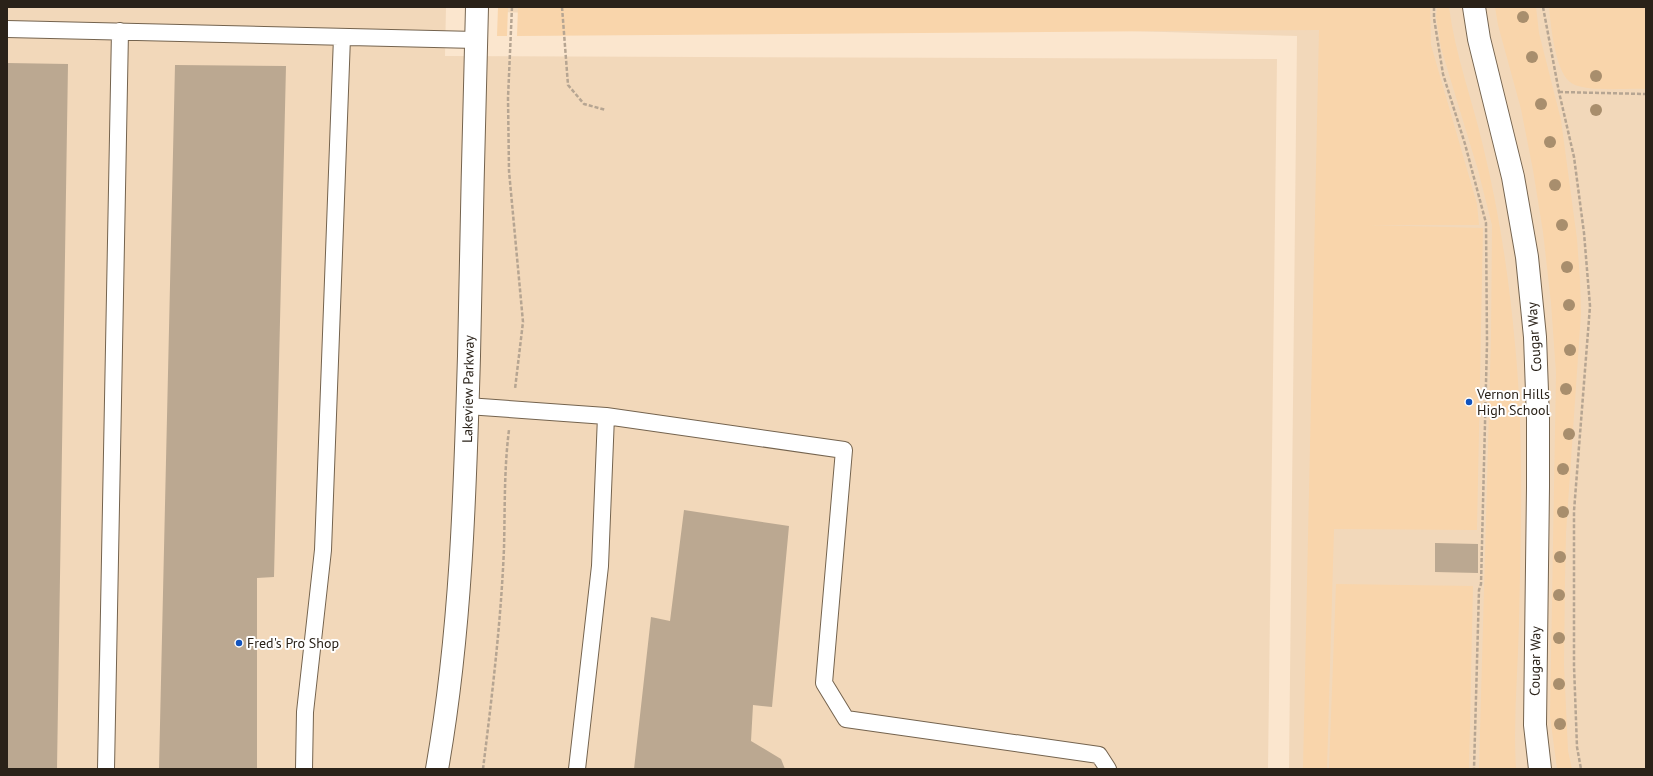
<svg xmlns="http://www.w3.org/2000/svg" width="1653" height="776" font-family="'PT Sans',sans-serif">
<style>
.built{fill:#f2d8ba}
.green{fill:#f9d5ab}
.building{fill:#bba891}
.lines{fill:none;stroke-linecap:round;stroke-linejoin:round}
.lane-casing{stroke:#74634e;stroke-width:18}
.street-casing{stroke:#74634e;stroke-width:24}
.secondary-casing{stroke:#74634e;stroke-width:24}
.path{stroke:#b6a592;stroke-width:2.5;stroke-dasharray:4 2;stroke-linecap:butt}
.lane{stroke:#fff;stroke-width:16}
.street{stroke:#fff;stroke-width:22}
.secondary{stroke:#fff;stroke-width:22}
.tree{fill:#a88e6d}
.poi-dot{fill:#1153be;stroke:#fff;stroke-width:1.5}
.labels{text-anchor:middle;stroke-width:4;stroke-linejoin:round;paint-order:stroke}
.street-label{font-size:14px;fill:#2a2219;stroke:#fff}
.poi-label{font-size:14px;fill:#2a2219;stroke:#fff;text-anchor:start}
</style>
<rect width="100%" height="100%" fill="#fbe6ce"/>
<!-- built -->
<path class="built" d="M7,7h439l-1,49 832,3 -9,710h-1261z
M500,7h1146v762h-357l8,-733 -797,-24z"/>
<!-- green -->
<path class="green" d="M498,7h10l-1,29h-10z
M518,7h912l1,38 46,159 2,21h-111l115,3 -6,302 -143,-1 -7,240h-24l16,-739 -802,6z
M1437,7h12c6,47 23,92 34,139 16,65 26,132 32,198 9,92 6,185 4,278 -1,49 -6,98 -3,147h-37l12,-431 1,-113 -14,-55 -37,-122 -5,-31z
M1495,7h41l3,26 22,87 16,119 3,41 1,33 -15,220 -1,46 -1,86 4,86 4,18h-15l-7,-53 6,-343 -5,-70 -8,-71 -10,-62 -12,-61 -23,-84z
M1549,7h97v82c-18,-1 -58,3 -73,-5 -18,-9 -22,-58 -24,-77z
M1336,584l137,2 -4,183h-140z"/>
<!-- building -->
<path class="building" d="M7,63l61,1 -11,705h-50z
M175,65l111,1 -12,511 -17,1v191h-98z
M684,510l105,16 -17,181 -19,-2 -2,36 30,18 4,10h-151l17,-152 19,4z
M1435,543l43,1v29l-43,-1z"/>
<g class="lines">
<defs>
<path id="lane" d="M7,29l469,11
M467,406l139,10 -6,150 -23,203
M606,416l238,34 -20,233 22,36 253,36 9,14
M106,769l14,-738
M304,769l1,-57 18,-162 19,-513"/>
<path id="street" d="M1474,7l5,32 34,138 14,80 8,80 3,82v68l-3,238 5,44"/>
<path id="secondary" d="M437,769c24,-136 28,-275 32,-413 2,-116 5,-233 8,-349"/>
</defs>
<!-- lane casing -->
<use href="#lane" class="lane-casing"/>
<!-- street casing -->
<use href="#street" class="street-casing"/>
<!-- secondary casing -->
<use href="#secondary" class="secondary-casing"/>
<!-- path -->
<path class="path" d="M512,7l-4,91 1,73 14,151 -8,67
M562,7l6,78 16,19 22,6
M1434,7v11l9,56 22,70 21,79 1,120 -6,241 -2,6 -5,179
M1543,7l16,85 15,65 10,76 6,73 -16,205v155l3,81 4,22
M1559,92l87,2
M483,769c9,-73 18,-147 21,-221 1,-40 0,-79 5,-118"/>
<!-- lane -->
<use href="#lane" class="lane"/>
<!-- street -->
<use href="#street" class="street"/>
<!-- secondary -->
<use href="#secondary" class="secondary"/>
</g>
<!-- trees -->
<g class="tree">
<circle cx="1523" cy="17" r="6"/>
<circle cx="1532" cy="57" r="6"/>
<circle cx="1596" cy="76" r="6"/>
<circle cx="1541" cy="104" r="6"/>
<circle cx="1596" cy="110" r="6"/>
<circle cx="1550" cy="142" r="6"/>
<circle cx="1555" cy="185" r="6"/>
<circle cx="1562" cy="225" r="6"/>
<circle cx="1567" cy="267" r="6"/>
<circle cx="1569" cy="305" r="6"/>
<circle cx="1570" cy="350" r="6"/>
<circle cx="1566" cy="389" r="6"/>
<circle cx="1569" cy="434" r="6"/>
<circle cx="1563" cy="469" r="6"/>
<circle cx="1563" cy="512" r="6"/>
<circle cx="1560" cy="557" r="6"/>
<circle cx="1559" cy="595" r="6"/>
<circle cx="1559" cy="638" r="6"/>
<circle cx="1559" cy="684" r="6"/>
<circle cx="1560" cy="724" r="6"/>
</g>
<!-- markers -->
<g class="poi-dot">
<circle cx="1469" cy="402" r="4"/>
<circle cx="239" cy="643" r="4"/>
</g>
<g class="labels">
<!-- street labels -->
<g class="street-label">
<text transform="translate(1534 337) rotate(-94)" y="5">Cougar Way</text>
<text transform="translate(468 389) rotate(-89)" y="5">Lakeview Parkway</text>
<text transform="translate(1535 661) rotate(-89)" y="5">Cougar Way</text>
</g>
<!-- poi labels -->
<g class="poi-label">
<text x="1477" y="399">Vernon Hills<tspan x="1477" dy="16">High School</tspan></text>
<text x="247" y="648">Fred's Pro Shop</text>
</g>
</g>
<!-- border -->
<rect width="1653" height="776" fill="none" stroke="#2a2219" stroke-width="16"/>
</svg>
